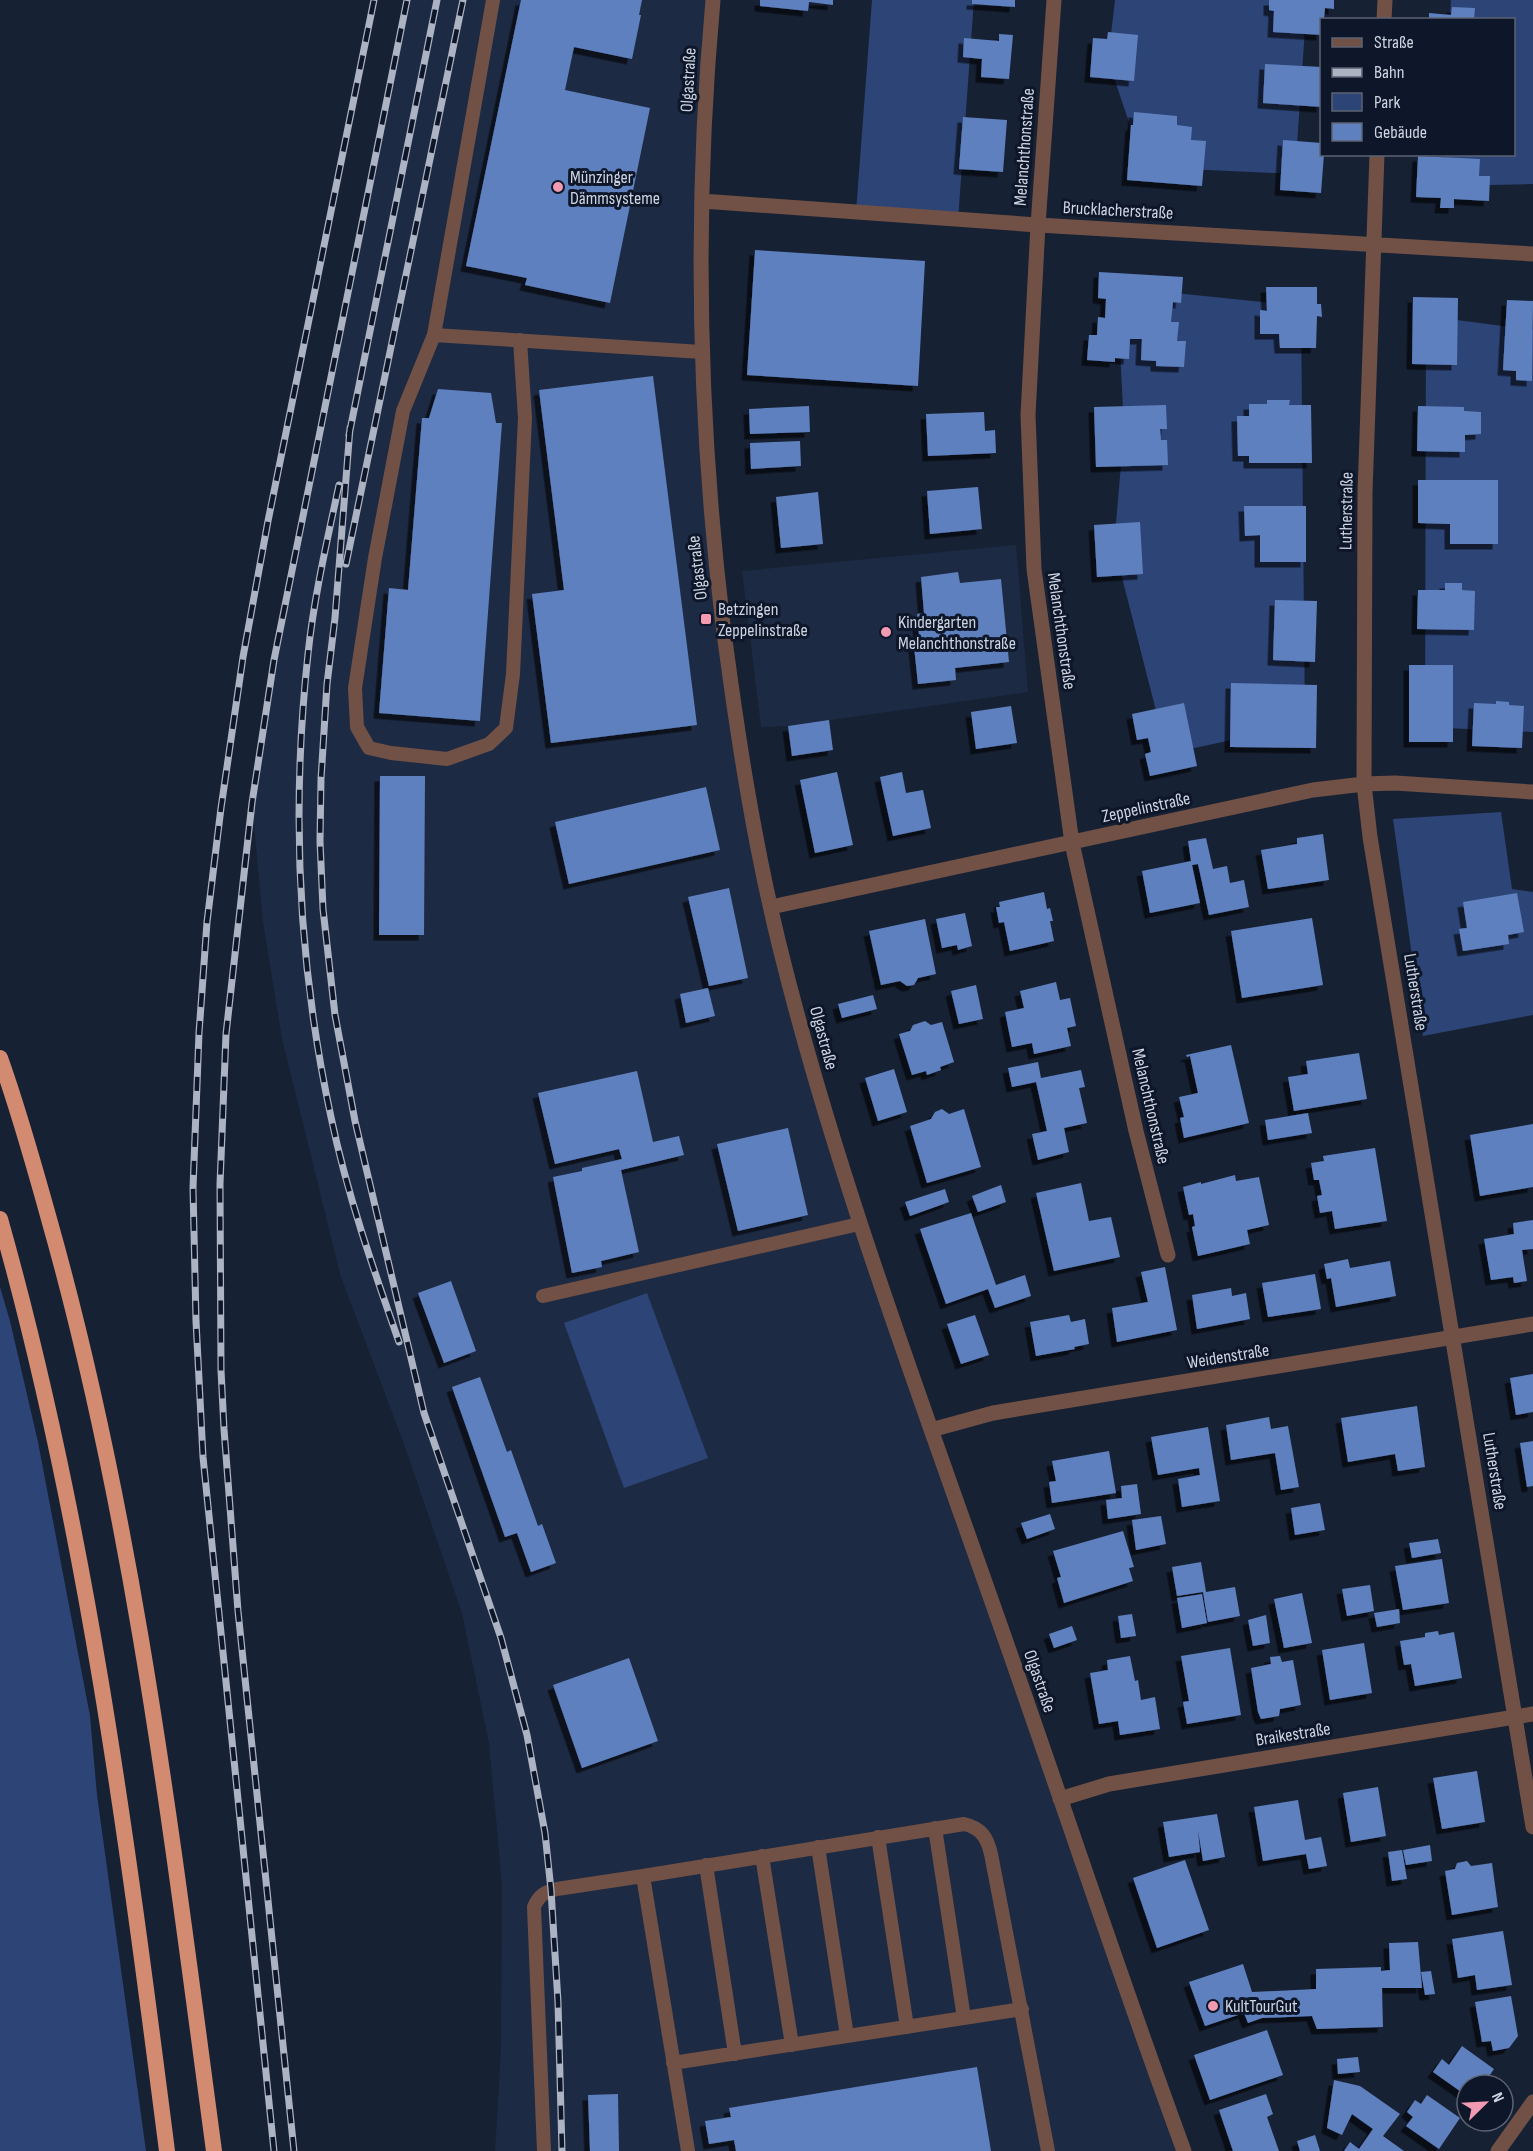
<svg xmlns="http://www.w3.org/2000/svg" width="1533" height="2151" font-family="'Sofia Sans Condensed',sans-serif">
<style>
.built{fill:#1d2a43}
.green{fill:#2c4476}
.building{fill:#5f80bf;filter:url(#shadow)}
.lines{fill:none;stroke-linecap:round;stroke-linejoin:round}
.service{stroke:#715146;stroke-width:14}
.minor{stroke:#715146;stroke-width:15}
.trunk{stroke:#d28a70;stroke-width:16}
.rail-casing{stroke:#acb3c2;stroke-width:7}
.rail{stroke:#0e1729;stroke-width:4.5;stroke-dasharray:14;stroke-linecap:butt}
.poi-dot{fill:#f19ab2;stroke:#0e1729;stroke-width:2}
.labels{text-anchor:middle;stroke-width:6;stroke-linejoin:round;paint-order:stroke}
.street-label{font-size:18px;fill:#ced5e2;stroke:#0e1729}
.poi-label{font-size:18px;fill:#ced5e2;stroke:#0e1729;text-anchor:start}
</style>
<defs>
<filter id="shadow"><feDropShadow dx="-5.5" dy="5.5" stdDeviation="0" flood-color="#0009"/></filter>
</defs>
<rect width="100%" height="100%" fill="#172134"/>
<!-- built -->
<path class="built" d="M407,0h306l-12,313 30,374 80,378 373,1086h-689l6,-100 1,-167 -13,-141 -27,-130 -58,-169 -63,-167 -59,-238 -19,-117 -11,-119 22,-143z
M1016,545l12,147 -240,34 -27,1 -19,-156z"/>
<!-- green -->
<path class="green" d="M872,0h102l-16,220 -102,-8z
M1115,0h192l-12,174 -151,-7 -36,-107z
M1451,0h82v184l-90,2 2,-31 69,-1v-134l-64,-1z
M1117,287l184,19 4,418 -138,30 -53,-208 10,-116z
M1426,316l107,14v402l-108,-5z
M1501,812l11,77 21,3v123l-110,21 -30,-217z
M0,1287l10,34 28,121 52,274 7,79 49,356h-146z
M647,1293l61,165 -84,30 -60,-165z"/>
<!-- building -->
<path class="building" d="M521,0h121l-3,15h2l-9,44 -58,-12 -9,43 85,18 -40,195 -85,-18 2,-7 -61,-12z
M760,0h73v5l-24,-3 -1,9 -48,-5z
M972,0h43v7l-43,-3z
M1269,0h65v9l-9,-1 -1,12h-2v15l-49,-3 1,-21 -5,-1z
M1452,7l23,1 -1,12h-45v-7l22,2z
M1108,32l30,3 -4,46 -44,-4 3,-39 14,1z
M999,34l14,1 -4,44 -28,-2 1,-18 -19,-2 1,-19 35,3z
M1265,64l57,3v40l-59,-4z
M1134,112l43,4v9l15,2 -1,13 15,1 -4,45 -75,-6 4,-55h2z
M963,117l44,3 -4,52 -44,-3z
M1283,140l39,3v11h2l-3,39 -41,-3z
M1418,156l62,3 -1,17h11l-1,25 -35,-2v9h-14l1,-10 -25,-1z
M755,250l170,11 -7,125 -171,-11z
M1099,272l84,5 -2,26 -8,-1 -2,20h8l-2,19h9l-2,26 -28,-1v-5l-15,-1 1,-21h-12l-1,20 -14,-1v4l-28,-2 2,-25h8l1,-18 7,1 1,-19 -8,-1z
M1266,287h51v17h4l1,13 -5,-1 -1,32h-36l-1,-14h-19v-24l7,1z
M1413,297l45,1 -1,67 -45,-1z
M1507,300l26,1 -1,80 -16,-1v-9l-13,-1z
M653,376l44,349 -146,18 -19,-149 32,-4 -25,-200z
M438,389l53,4 5,30h6l-22,298 -101,-8 10,-125 19,2 14,-172h7z
M1267,400h23l-1,5h22l1,58h-63v-7h-11l-1,-40h12v-12h18z
M1166,405l1,24h-7l1,11h6l1,25 -72,2 -2,-60z
M809,406l1,26 -60,2 -1,-25z
M1418,406l46,1v4l17,1v22l-16,1v17l-48,-1z
M984,412l1,19 10,-1 1,23 -68,3 -2,-42z
M800,441l1,25 -50,3 -1,-26z
M1418,480h80v64h-48v-20l-32,-1z
M978,487l4,42 -52,5 -3,-43z
M818,492l5,52 -42,4 -5,-51z
M1244,506h62v56h-46v-27l-15,1z
M1140,522l3,52 -46,3 -3,-52z
M958,572l2,11 41,-4 8,83 -54,6 1,12 -38,4 -4,-38 6,-1 -3,-31 7,-1 -3,-36z
M1445,583h17v7l13,1 -1,39 -57,-1 1,-39h27z
M1275,600l42,1 -2,61 -42,-2z
M1409,665h44v77h-44z
M1231,683l86,2 -1,63 -86,-1z
M1496,701l13,1v3l15,1 -2,42 -50,-2 2,-43 22,1z
M1184,703l13,63 -47,10 -5,-22 6,-2 -3,-14 -11,2 -5,-26z
M1011,706l6,37 -41,6 -5,-37z
M829,720l4,30 -41,6 -4,-30z
M837,772l16,73 -38,8 -15,-73z
M902,772l4,21 17,-3 8,38 -38,8 -13,-59z
M380,776h45l-1,159h-45z
M706,787l14,63 -151,34 -14,-62z
M1323,834l6,46 -61,9 -7,-39 36,-6v-6z
M1206,838l7,31 14,-3 3,17 14,-3 5,27 -40,8 -11,-51 -6,1 8,38 -50,10 -8,-42 49,-10 -3,-20z
M729,888l19,90 -39,8 -21,-89z
M1044,892l3,17 3,-1 3,13h-3l4,20 -44,10 -6,-29 -5,1 -3,-16h4l-1,-5z
M1517,893l7,39 -16,3 1,9 -46,7 -4,-22 8,-1 -4,-26z
M965,913l7,33 -14,4 -1,-5 -15,3 -6,-29z
M1312,918l11,67 -81,13 -11,-67z
M925,919l11,55 -18,4 -4,7 -7,1 -7,-5 -19,4 -12,-54z
M1056,982l4,18 10,-2 6,28 -9,2 4,18 -37,8 -2,-11 -20,4 -7,-35 19,-4 -4,-17z
M976,985l7,34 -24,5 -8,-33z
M708,988l7,28 -29,7 -6,-29z
M873,995l4,14 -35,9 -4,-14z
M925,1021l6,4 11,-3 12,40 -14,5 1,3 -14,5 -1,-4 -14,4 -13,-41 11,-3 3,-6z
M1231,1045l18,78 -65,15 -4,-20 4,-1 -5,-20 19,-4 -8,-37 -3,1 -1,-2z
M1359,1053l8,46 -73,12 -6,-34 20,-3 -2,-13z
M1038,1062l3,16 40,-8 4,17 -6,1 8,35 -23,5 5,24 -31,8 -6,-26 15,-3 -11,-49 -24,5 -4,-19z
M894,1069l13,43 -29,9 -13,-43z
M637,1071l16,71 26,-6 5,19 -63,15 18,82 -38,9 1,6 -30,6 -19,-96 29,-6v-3l40,-9 -3,-10 -64,15 -17,-71z
M942,1109l7,5 15,-5 17,58 -54,16 -17,-57 21,-7 4,-7z
M1308,1113l4,20 -44,7 -3,-20z
M1533,1124v63l-53,9 -10,-61z
M788,1128l20,87 -70,16 -21,-87z
M1375,1148l12,73 -52,8 -3,-18 -12,2 -3,-17 5,-1 -3,-15h-5l-3,-17 13,-2 -1,-5z
M1235,1175l1,6 23,-4 10,48 -22,5 3,14 -52,12 -6,-29 3,-1 -2,-12 -4,1 -6,-28 18,-5v2z
M1081,1183l8,38 22,-4 9,40 -66,14 -18,-78z
M1001,1185l5,17 -28,10 -6,-16z
M945,1189l4,13 -39,14 -5,-14z
M971,1213l25,72 29,-10 6,21 -36,12 -7,-19 -42,15 -26,-75z
M1533,1220v29l-11,1 5,31 -13,2 -1,-6 -22,3 -7,-41 30,-5 -1,-11z
M1348,1259l2,9 40,-7 6,35 -60,11 -5,-29 -4,1 -3,-15z
M1165,1267l12,63 -60,12 -5,-34 36,-6 -7,-30z
M1315,1274l6,35 -53,8 -6,-34z
M451,1281l25,70 -32,12 -26,-70z
M1231,1288l1,8 14,-3 4,26 -53,10 -5,-34z
M975,1315l14,40 -28,9 -14,-40z
M1069,1315l2,7 14,-3 4,25 -15,3 1,2 -39,7 -6,-34z
M1533,1374v38l-17,3 -6,-37z
M480,1377l27,75 4,-2 27,76 4,-2 14,39 -25,9 -14,-39 -12,4 -53,-150z
M1417,1406l8,61 -27,4 -3,-17 -47,8 -7,-44z
M1269,1417l2,12 17,-3 11,61 -18,3 -6,-37 -44,7 -5,-35z
M1208,1427l12,74 -38,6 -4,-28 22,-4 -1,-7 -41,7 -7,-38z
M1533,1441v45l-6,1 -7,-44z
M1109,1451l7,42 -64,10 -3,-21 7,-1 -4,-20z
M1137,1484l4,30 -33,5 -2,-19 16,-2 -1,-12z
M1320,1503l5,27 -30,5 -4,-27z
M1050,1514l5,15 -28,10 -6,-16z
M1161,1516l5,28 -30,6 -4,-30z
M1123,1531l11,36 -5,1 4,13 -69,22 -7,-25 4,-1 -8,-26z
M1438,1539l3,14 -29,5 -3,-15z
M1442,1559l7,44 -46,7 -8,-44z
M1201,1562l5,30 29,-5 5,29 -32,6 -5,-30 -26,4 -5,-29z
M1370,1585l4,26 -27,5 -5,-27z
M1302,1593l10,50 -28,5 -10,-49z
M1202,1594l5,29 -25,5 -5,-30z
M1399,1609l1,14 -23,4 -3,-14z
M1132,1614l4,22 -15,2 -3,-22z
M1266,1615l4,28 -17,3 -5,-26z
M1072,1626l5,14 -23,8 -5,-14z
M1438,1631l1,4 15,-3 8,46 -47,8 -4,-22 -7,1 -4,-24 25,-4v-4z
M1364,1643l8,50 -42,7 -8,-50z
M1230,1648l11,67 -54,9 -4,-22 6,-1 -8,-45z
M1130,1656l5,25 3,-1 3,20 14,-3 5,32 -40,6 -2,-14 -19,3 -9,-51 18,-3 -1,-10z
M1280,1656l2,6 11,-2 8,45 -21,4 -1,7 -18,3 -3,-7 -7,-44 20,-4 -1,-7z
M629,1658l29,83 -76,27 -29,-83z
M1477,1771l8,51 -43,7 -9,-51z
M1378,1787l8,49 -35,6 -8,-49z
M1298,1800l7,40 16,-3 6,29 -18,3 -3,-15 -43,7 -9,-54z
M1217,1814l8,43 -22,4 -5,-31 2,22 -31,5 -6,-35z
M1430,1845l2,16 -26,4 -3,-15z
M1402,1850l5,29 -15,2 -4,-29z
M1185,1860l24,70 -52,18 -24,-70z
M1467,1861l4,5 21,-3 6,44 -46,8 -7,-44 10,-2 2,-6z
M1503,1931l9,54 -35,5 -2,-15 -17,3 -6,-39z
M1418,1942l4,46h-40l1,39 -66,2 -5,-13 -50,2 -14,5 -4,-10 -39,13 -16,-44 54,-18 9,28 64,-3v-20l65,-2v4l9,-1 -1,-27z
M1431,1971l4,23 -10,1 -4,-23z
M1511,1996l7,40 -9,12 -16,3 -2,-10 -9,1 -7,-40z
M1267,2030l16,45 -73,25 -16,-45z
M1462,2046l32,23 -11,16h-16v11l-34,-24 9,-13 7,6z
M1358,2057l2,15 -22,2 -1,-15z
M977,2067l14,84h-255l-2,-11 -25,4 -4,-23 26,-4 -2,-9z
M1334,2080l26,6 40,28 -17,22 21,15h-60l6,-9 9,7 14,-20 -21,-15 -10,21 -15,-7z
M618,2094l1,57h-29l-2,-56z
M1266,2094l7,20 -6,3 12,34h-46l-14,-41z
M1427,2095l33,23 -21,31 -33,-23 7,-9 -6,-5 8,-12 6,4z
M1315,2135l5,16h-20l-3,-10z"/>
<g class="lines">
<!-- service -->
<path class="service" d="M493,0l-59,335 268,17
M434,335l-31,76 -28,147 -20,130 2,39 12,21 22,5 56,6 42,-15 17,-16 7,-54 12,-256 -5,-78
M543,1296l316,-72
M935,1828l29,190
M878,1837l29,190
M818,1847l29,189
M762,1856l30,189
M706,1865l29,189
M673,2063l349,-54
M544,2151l-10,-244c5,-12 11,-15 23,-18l86,-13
M688,2151l-45,-275 321,-52c17,4 23,13 27,30l57,297"/>
<!-- minor -->
<path class="minor" d="M713,0c-19,208 -15,417 10,625 14,107 30,213 56,319 55,224 137,441 213,658 65,183 125,367 192,549
M1054,0l-16,225 -10,190 6,154 38,274 64,288 32,124
M1384,20l1,-20
M1377,154l-12,338 -1,292 6,53 163,990
M702,201l336,24 495,29
M771,907l542,-117 51,-6 31,-1 138,9
M931,1430l62,-17 540,-89
M1060,1799l49,-15 424,-70
M1498,2151l35,-49"/>
<!-- trunk -->
<path class="trunk" d="M0,1058c19,53 34,107 49,161 86,304 123,619 165,932
M0,1219c86,304 127,619 167,932"/>
<defs>
<path id="rail" d="M350,428l-15,190 -8,66 -6,95 -1,62 3,68 12,106 20,106 69,292 77,225 26,97 18,98 6,57 7,112 4,149
M349,435l88,-435
M339,485c-12,56 -25,112 -31,169 -17,155 -10,310 23,463 16,77 42,151 68,225
M346,564l117,-564
M274,2151l-71,-694 -7,-136 -3,-133 6,-155 8,-111 14,-114 22,-151 25,-136 106,-521
M294,2151l-56,-540 -14,-182 -3,-59 -1,-186 6,-150 26,-231 22,-143 133,-660"/>
</defs>
<!-- rail casing -->
<use href="#rail" class="rail-casing"/>
<!-- rail -->
<use href="#rail" class="rail"/>
</g>
<!-- markers -->
<g class="poi-dot">
<circle cx="558" cy="187" r="6"/>
<rect x="700" y="613" width="12" height="12" rx="3"/>
<circle cx="886" cy="632" r="6"/>
<circle cx="1213" cy="2006" r="6"/>
</g>
<g class="labels">
<!-- street labels -->
<g class="street-label">
<text transform="translate(688 80) rotate(-87)" y="6">Olgastraße</text>
<text transform="translate(1024 147) rotate(-86)" y="6">Melanchthonstraße</text>
<text transform="translate(1118 210) rotate(3)" y="6">Brucklacherstraße</text>
<text transform="translate(1346 511) rotate(-89)" y="6">Lutherstraße</text>
<text transform="translate(697 568) rotate(-97)" y="6">Olgastraße</text>
<text transform="translate(1062 631) rotate(82)" y="6">Melanchthonstraße</text>
<text transform="translate(1146 807) rotate(-12)" y="6">Zeppelinstraße</text>
<text transform="translate(1416 992) rotate(81)" y="6">Lutherstraße</text>
<text transform="translate(824 1038) rotate(75)" y="6">Olgastraße</text>
<text transform="translate(1151 1106) rotate(77)" y="6">Melanchthonstraße</text>
<text transform="translate(1228 1356) rotate(-9)" y="6">Weidenstraße</text>
<text transform="translate(1495 1471) rotate(81)" y="6">Lutherstraße</text>
<text transform="translate(1040 1681) rotate(71)" y="6">Olgastraße</text>
<text transform="translate(1293 1734) rotate(-9)" y="6">Braikestraße</text>
</g>
<!-- poi labels -->
<g class="poi-label">
<text x="570" y="183">Münzinger<tspan x="570" dy="21">Dämmsysteme</tspan></text>
<text x="718" y="615">Betzingen<tspan x="718" dy="21">Zeppelinstraße</tspan></text>
<text x="898" y="628">Kindergarten<tspan x="898" dy="21">Melanchthonstraße</tspan></text>
<text x="1225" y="2012">KultTourGut</text>
</g>
</g>
<!-- legend -->
<rect x="1320" y="18" width="195" height="138" fill="#0e1729" stroke="#5b6373" stroke-width="1.5"/>
<rect x="1332" y="38" width="30" height="9" fill="#715146" stroke="#5b6373" stroke-width="1.5"/>
<text x="1374" y="48" font-size="18" fill="#ced5e2">Straße</text>
<rect x="1332" y="68" width="30" height="9" fill="#acb3c2" stroke="#5b6373" stroke-width="1.5"/>
<text x="1374" y="78" font-size="18" fill="#ced5e2">Bahn</text>
<rect x="1332" y="93" width="30" height="18" fill="#2c4476" stroke="#5b6373" stroke-width="1.5"/>
<text x="1374" y="108" font-size="18" fill="#ced5e2">Park</text>
<rect x="1332" y="123" width="30" height="18" fill="#5f80bf" stroke="#5b6373" stroke-width="1.5"/>
<text x="1374" y="138" font-size="18" fill="#ced5e2">Gebäude</text>
<!-- north arrow -->
<g transform="translate(1485 2103) rotate(66)"><circle r="28" fill="#0e1729" stroke="#5b6373" stroke-width="1.5"/>
<path d="M0-4.5L10 22L0 15L-10 22Z" fill="#f19ab2"/>
<text y="-9" font-size="16" font-weight="bold" text-anchor="middle" fill="#ced5e2">N</text>
</g>
</svg>
